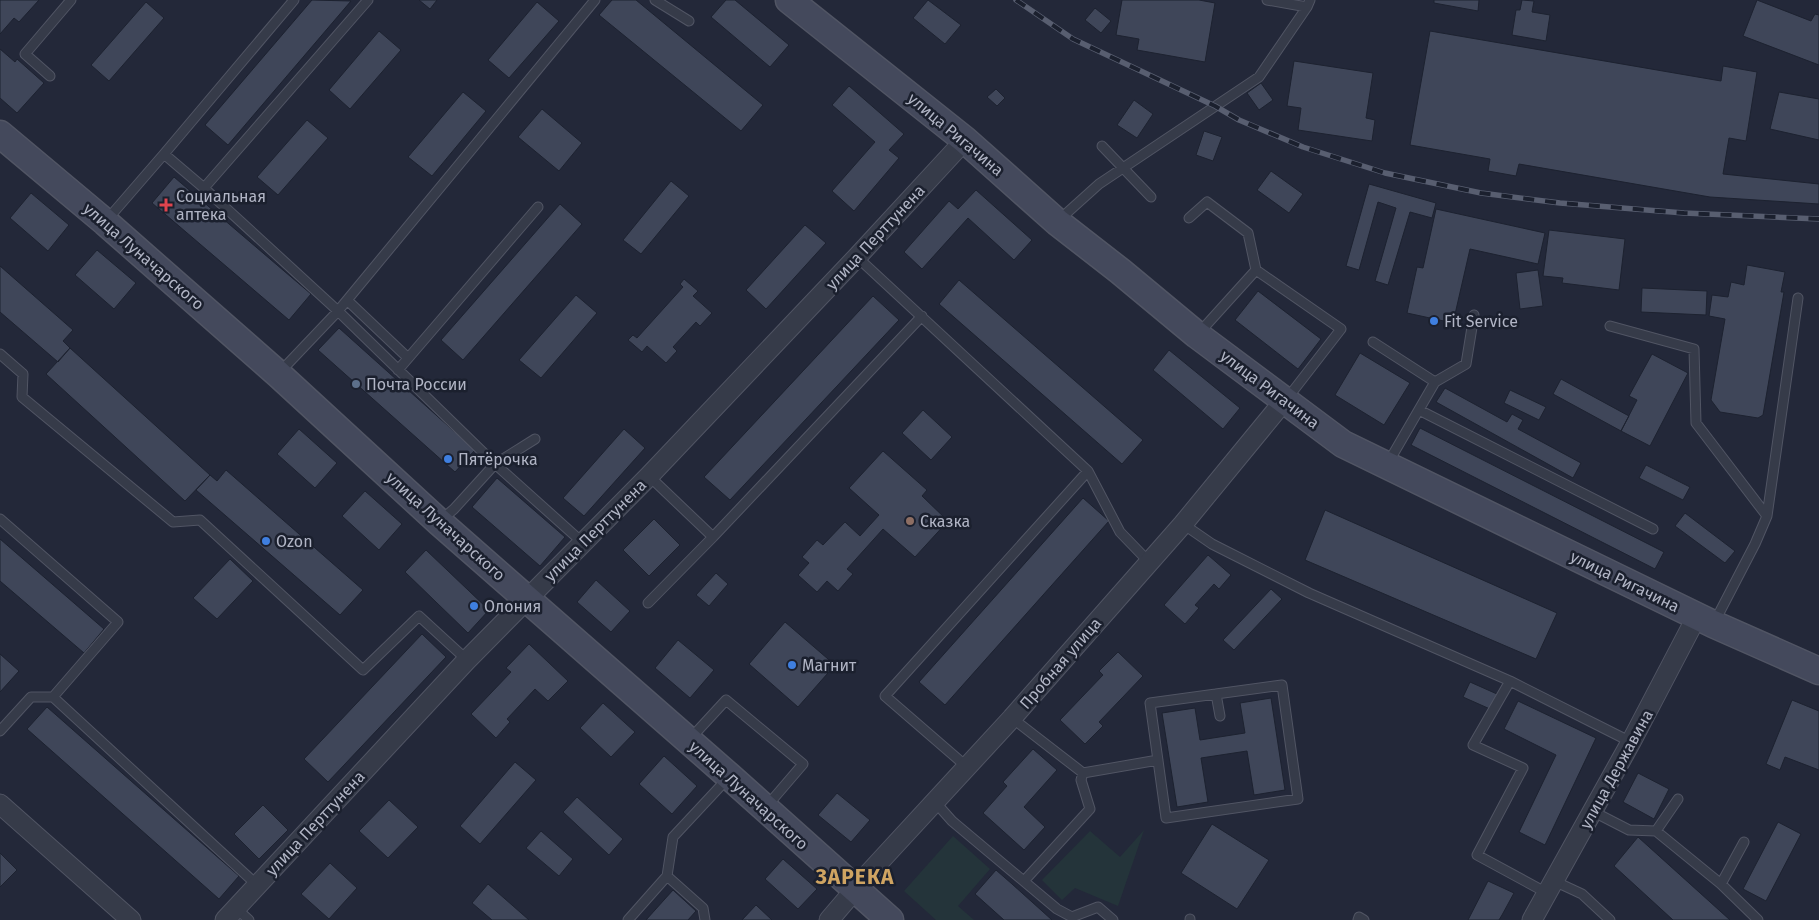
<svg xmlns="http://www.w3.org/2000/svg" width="1819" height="920" font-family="'Fira Sans',sans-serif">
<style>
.green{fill:#24343a}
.building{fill:#3f4659;stroke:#1d2230}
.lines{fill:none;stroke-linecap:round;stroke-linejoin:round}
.lane-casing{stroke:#515564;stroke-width:11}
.street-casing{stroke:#515564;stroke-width:21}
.secondary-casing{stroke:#515564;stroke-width:29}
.lane{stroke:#363b49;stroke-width:9}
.street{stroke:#363b49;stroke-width:19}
.secondary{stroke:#44495c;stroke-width:26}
.rail-casing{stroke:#585e70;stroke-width:5.5}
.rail{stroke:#1b202e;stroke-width:4;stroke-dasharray:11;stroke-linecap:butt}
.health-dot{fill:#e0444e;stroke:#1b202e;stroke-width:2}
.shop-dot{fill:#3f7fe0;stroke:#1b202e;stroke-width:2}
.service-dot{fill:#5c6f8a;stroke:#1b202e;stroke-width:2}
.education-dot{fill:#8d6e63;stroke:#1b202e;stroke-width:2}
.labels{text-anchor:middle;stroke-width:5;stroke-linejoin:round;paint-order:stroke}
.street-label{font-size:16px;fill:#b1b5c5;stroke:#1b202e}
.poi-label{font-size:16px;fill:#b1b5c5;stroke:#1b202e;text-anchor:start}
.district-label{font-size:21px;font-weight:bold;letter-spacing:1px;fill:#cfa462;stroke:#1b202e}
</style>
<rect width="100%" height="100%" fill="#232839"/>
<!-- green -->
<path class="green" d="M1144,830l-26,76 -43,-18 -13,12 -20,-20 48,-49 30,26z
M953,836l37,33 -32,37 16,14h-38l-32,-29z"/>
<!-- building -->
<path class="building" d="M0,0h39l-20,22 -5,-4 -14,16z
M312,0l39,1 -123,144 -23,-20z
M419,0h18l-7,9z
M612,0h24l127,105 -22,26 -142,-116z
M726,0h9l54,45 -19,22 -59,-50z
M928,0l33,25 -16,19 -32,-26z
M1122,0h77l16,3 -10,59 -68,-12 2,-11 -23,-4z
M1434,0h45l-1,11 -44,-8z
M1522,0l12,1 -2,11 18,3 -4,26 -34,-6 4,-25h4z
M1757,0l54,21 4,-7 4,1v50l-76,-29z
M146,2l18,16 -55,63 -18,-16z
M537,2l22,19 -50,57 -21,-18z
M1095,8l16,13 -10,12 -16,-13z
M379,31l22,19 -51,59 -21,-19z
M1430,31l291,50 2,-15 34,6 -11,69 -17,-3 -6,36 96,10v20l-109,-7 -191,-33 -3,12 -28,-5 2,-12 -80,-14z
M0,49l15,13 2,-3 27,24 -27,30 -17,-15z
M1294,61l79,12 -7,45 9,2 -3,21 -74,-11 3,-22 -14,-2z
M1261,83l12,17 -14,10 -12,-17z
M849,86l55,48 -15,16 10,8 -45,53 -22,-20 43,-49 -43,-37z
M996,89l9,9 -8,8 -10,-9z
M463,92l23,19 -54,65 -24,-19z
M1779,92l40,7v41l-49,-11z
M1134,100l19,14 -16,24 -20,-13z
M542,109l40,34 -23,28 -41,-34z
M307,120l21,18 -50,57 -21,-18z
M1204,131l18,6 -9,24 -17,-6z
M1271,171l32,23 -14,19 -32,-23z
M174,177l137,117 -22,26 -137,-117z
M671,181l18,15 -48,58 -18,-14z
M1369,184l67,19 -4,15 -22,-6 -22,73 -13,-4 21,-73 -18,-6 -19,68 -13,-4z
M976,190l56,50 -18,20 -46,-42 -46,51 -18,-17 45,-51 9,8z
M31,193l38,32 -21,26 -38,-33z
M560,204l22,20 -119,136 -22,-20z
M1436,209l109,24 -7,31 -68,-15 -17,74 -46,-10 10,-46 6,1z
M805,225l21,18 -60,66 -20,-19z
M1549,230l76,9 -6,51 -57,-7 1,-5 -20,-2z
M97,250l39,33 -22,26 -39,-34z
M1747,265l38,7 -4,20h3l-21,123 -5,3 -38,-6 -9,-12 14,-81 -16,-3 3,-21 16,2 3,-15 13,3z
M0,266l73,64 -10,11 7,7 -12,14 -58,-50z
M1538,270l5,36 -23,3 -4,-36z
M684,279l14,12 -5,5 19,17 -12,13 -4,-4 -23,25 4,4 -11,12 -19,-17 -5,6 -14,-12 5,-5 4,3 46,-51 -3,-3z
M959,280l184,160 -21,24 -183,-160z
M1642,288l65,3 -1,24 -65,-3z
M1258,291l63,48 -23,30 -63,-49z
M576,295l21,18 -56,65 -22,-18z
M873,296l26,24 -169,180 -26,-23z
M339,328l136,122 -20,22 -137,-122z
M70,348l140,127 -25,26 -139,-127z
M1169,350l71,58 -17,21 -70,-59z
M1360,353l50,30 -26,42 -49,-30z
M1652,354l36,19 -38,73 -29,-15 16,-31 -8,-4z
M1561,379l68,37 -8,15 -68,-37z
M1445,388l62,34 5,-8 11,6 -5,9 63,34 -8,15 -137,-76z
M1510,390l36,17 -7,13 -35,-17z
M923,410l29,27 -21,23 -29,-27z
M1420,428l244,124 -9,17 -244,-124z
M299,429l38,34 -22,25 -38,-34z
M624,429l21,19 -61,68 -21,-18z
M883,451l44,39 -5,6 26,25 -33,36 -32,-28 -36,40 6,5 -15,17 -11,-10 -10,11 -19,-17 11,-12 -7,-6 15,-17 6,5 22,-23 15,14 19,-21 -30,-27z
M1646,465l44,22 -7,13 -44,-22z
M226,470l137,120 -23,25 -144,-125 14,-15 7,6z
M497,478l68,59 -25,29 -68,-59z
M365,491l37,33 -23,26 -37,-34z
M1083,498l26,23 -164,184 -26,-23z
M1325,510l232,103 -21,46 -231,-99z
M1685,513l50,38 -10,12 -50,-37z
M654,519l26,26 -31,31 -26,-26z
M0,539l104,90 -20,24 -84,-72z
M426,550l63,60 -21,23 -63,-61z
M1208,555l23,20 -12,14 -5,-5 -19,21 4,3 -14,16 -21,-19z
M230,559l23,22 -36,38 -24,-21z
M716,573l12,11 -19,22 -13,-11z
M596,580l34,31 -19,21 -34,-30z
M1271,589l11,10 -48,51 -11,-10z
M785,622l50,43 -37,42 -49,-43z
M422,634l24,23 -118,125 -24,-23z
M678,640l36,30 -24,28 -35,-30z
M529,644l39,37 -20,20 -13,-12 -28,30 3,3 -14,16 -25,-24 40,-42 -5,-4z
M1118,652l25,24 -44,46 4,4 -18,18 -25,-24 43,-45 -4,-4z
M0,654l19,17 -19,21z
M1470,682l27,12 -7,15 -27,-12z
M1271,698l14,92 -31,5 -7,-44 -46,7 7,44 -31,5 -15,-94 33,-5 5,32 45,-7 -5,-30z
M1792,700l27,11v59l-34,-13 -5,13 -14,-6z
M1518,701l78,37 -51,107 -26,-13 37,-77 -52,-26z
M603,703l32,29 -24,25 -31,-29z
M47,707l192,169 -20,23 -192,-170z
M1033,749l24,21 -33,37 21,20 -21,23 -41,-37 24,-27 -4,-4z
M664,756l33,30 -25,28 -33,-30z
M515,762l21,18 -56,64 -20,-18z
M1638,773l31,16 -15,30 -31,-17z
M837,793l33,27 -19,22 -33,-27z
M577,797l46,42 -14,16 -46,-43z
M389,800l29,27 -30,31 -29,-27z
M263,805l25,25 -29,29 -25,-25z
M1778,822l23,12 -35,67 -23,-12z
M1212,824l57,36 -32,49 -56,-36z
M541,831l32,28 -14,17 -33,-28z
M1638,837l92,83h-57l-59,-54z
M0,853l17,17 -17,17z
M783,859l34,30 -19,20 -33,-30z
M330,863l27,25 -28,31 -28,-25z
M996,870l16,14 40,36h-48l-29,-26z
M1488,881l26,12 -12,22 -3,5h-31z
M488,884l41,36h-37l-20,-17z
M673,890l23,21 -8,9h-42z
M756,905l16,15h-30z"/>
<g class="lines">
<defs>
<path id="lane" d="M655,0l34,21
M1267,0l40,7
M50,76l-25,-22 46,-54
M1102,146l49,51
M164,154l40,34 164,-188
M204,188l134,123 157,153 87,78
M1189,218l18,-16 41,31 8,37 85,59 -55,71
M1059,220l40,-36 160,-107 48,-70 3,-7
M106,221l58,-67 130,-154
M857,257l231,214 32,61 29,30
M347,300l60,57
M1610,326l84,23 2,74 71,93
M1199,333l57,-63
M1373,342l62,40 -47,81
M0,354l23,20 -1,23 151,125 27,-2 163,150 56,-54 48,44
M398,370l140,-163
M280,372l58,-61 257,-311
M1435,382l31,-18 8,-49
M1419,410l234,119
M0,519l118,103 -65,75
M441,520l13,-11 41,-45 40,-25
M1183,524l29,20 97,49 201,88 121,61
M713,537l209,-221
M648,603l65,-66 -64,-61
M1715,621l40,-77 12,-28 31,-218
M1510,681l-37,64 50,23 -46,87 70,38
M1282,685l16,114 -132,19 -16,-115z
M1216,694l4,22
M1012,718l71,55 75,-13
M0,731l31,-34h22l204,188
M690,739l36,-39 77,64 -36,42
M967,767l-82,-71 203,-225
M936,803l16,18 105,88 15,8 26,-10 15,13
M1592,811l37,19 27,1 65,53 37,36
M1656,831l22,-32
M667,876l6,-39 55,-59
M1024,881l66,-72 -9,-29 2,-7
M1554,881l28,13 28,26
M1721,884l23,-42
M236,908l13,12
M628,920l39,-44 36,32 2,12
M1190,920v-1
M1358,920l1,-3 5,3"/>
<path id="street" d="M0,804l131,116
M225,920l242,-260 182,-184 208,-219 108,-117
M829,920l41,-48 142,-154 171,-194 101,-123
M1532,920l99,-178 66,-126"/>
<path id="secondary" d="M789,0l176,140 92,82 63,49 77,64 146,109 370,180 106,47
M0,134l105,88 173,152 161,148 290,254 161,144"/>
</defs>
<!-- lane casing -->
<use href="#lane" class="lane-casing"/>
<!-- street casing -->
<use href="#street" class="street-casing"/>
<!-- secondary casing -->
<use href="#secondary" class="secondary-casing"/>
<!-- lane -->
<use href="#lane" class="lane"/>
<!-- street -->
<use href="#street" class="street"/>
<!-- secondary -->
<use href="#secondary" class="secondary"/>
<defs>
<path id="rail" d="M1016,0l57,39 142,67 24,14 64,27 82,26 96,20 79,10 124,10 135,6"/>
</defs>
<!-- rail casing -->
<use href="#rail" class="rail-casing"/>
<!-- rail -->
<use href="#rail" class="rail"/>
</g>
<!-- markers -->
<path class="health-dot" d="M163.5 197.5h5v5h5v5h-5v5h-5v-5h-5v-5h5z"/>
<g class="shop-dot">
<circle cx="1434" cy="321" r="5"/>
<circle cx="448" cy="459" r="5"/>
<circle cx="266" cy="541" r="5"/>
<circle cx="474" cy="606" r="5"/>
<circle cx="792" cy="665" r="5"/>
</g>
<circle class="service-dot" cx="356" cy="384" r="5"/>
<circle class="education-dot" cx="910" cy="521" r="5"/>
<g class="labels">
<!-- street labels -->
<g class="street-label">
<text transform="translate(956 134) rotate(40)" y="6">улица Ригачина</text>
<text transform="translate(875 237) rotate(-47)" y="6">улица Перттунена</text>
<text transform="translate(144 256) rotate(41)" y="6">улица Луначарского</text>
<text transform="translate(1270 389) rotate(37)" y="6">улица Ригачина</text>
<text transform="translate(446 526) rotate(42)" y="6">улица Луначарского</text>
<text transform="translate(595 530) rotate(-45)" y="6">улица Перттунена</text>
<text transform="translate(1625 581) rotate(26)" y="6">улица Ригачина</text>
<text transform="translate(1060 663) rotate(-49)" y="6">Пробная улица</text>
<text transform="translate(1616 769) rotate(-61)" y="6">улица Державина</text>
<text transform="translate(749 795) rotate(42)" y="6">улица Луначарского</text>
<text transform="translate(315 823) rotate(-47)" y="6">улица Перттунена</text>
</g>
<!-- poi labels -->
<g class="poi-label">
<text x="176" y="202">Социальная<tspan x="176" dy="18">аптека</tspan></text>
<text x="1444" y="327">Fit Service</text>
<text x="366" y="390">Почта России</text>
<text x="458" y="465">Пятёрочка</text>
<text x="920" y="527">Сказка</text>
<text x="276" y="547">Ozon</text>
<text x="484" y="612">Олония</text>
<text x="802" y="671">Магнит</text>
</g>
<!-- district labels -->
<g class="district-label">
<text x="855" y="884">ЗАРЕКА</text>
</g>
</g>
</svg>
